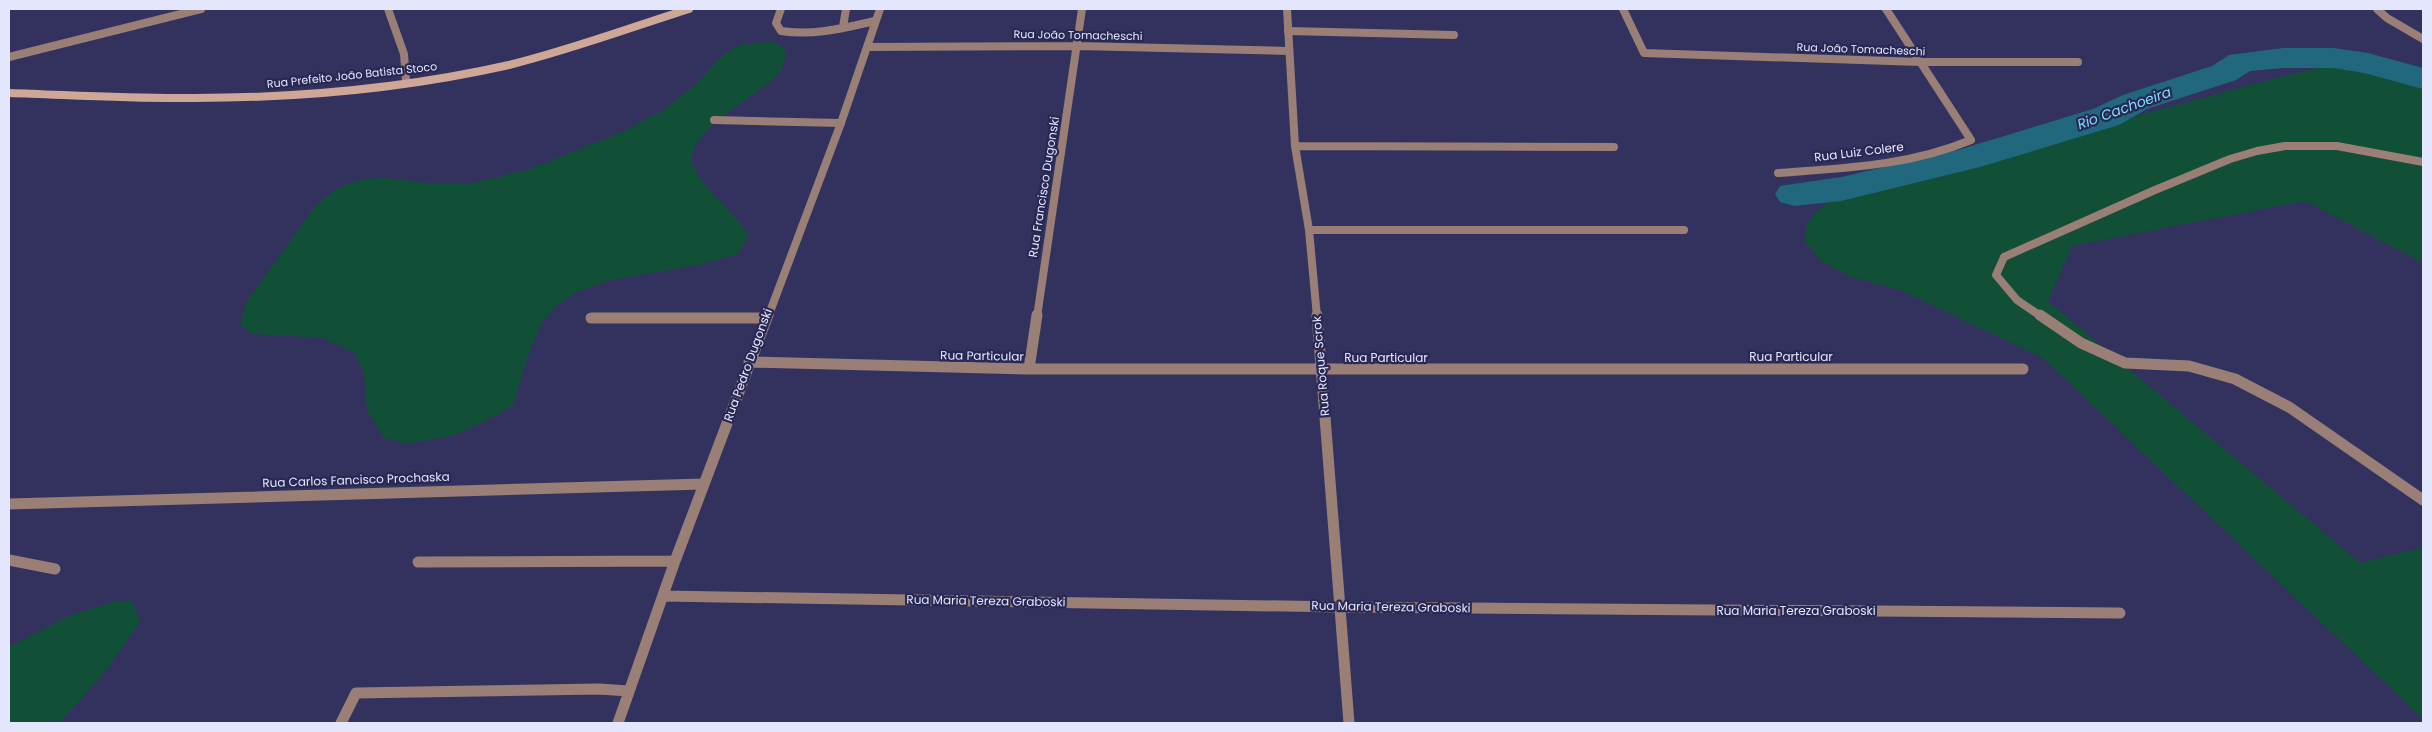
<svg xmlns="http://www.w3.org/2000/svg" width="2432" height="732" font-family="Poppins,sans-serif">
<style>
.green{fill:#114f37}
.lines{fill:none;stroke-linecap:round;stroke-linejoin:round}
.river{fill:#21677d;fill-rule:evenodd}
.service-far1{stroke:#997f75;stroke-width:8}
.service{stroke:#997f75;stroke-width:11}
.minor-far1{stroke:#997f75;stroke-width:8}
.minor{stroke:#997f75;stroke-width:11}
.secondary{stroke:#cfa797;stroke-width:8}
.labels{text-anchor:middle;stroke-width:4.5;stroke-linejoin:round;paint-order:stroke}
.far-street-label{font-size:11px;fill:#e4e6fd;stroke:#292854}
.street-label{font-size:12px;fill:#e4e6fd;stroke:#292854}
.water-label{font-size:14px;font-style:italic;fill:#7cdafa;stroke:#292854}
</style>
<rect width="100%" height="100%" fill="#33325f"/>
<!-- green -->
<path class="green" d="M771,42l9,3 7,10c-3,6 -4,13 -8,18 -19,23 -105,62 -84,97 14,25 38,41 54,65l-11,19 -34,10 -93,16 -34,12 -23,16 -13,16 -14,34 -14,47 -17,11 -41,19 -47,9 -24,-6 -17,-27 -3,-39 -10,-20 -32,-14 -69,-4 -13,-9 7,-24 70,-97 21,-16 25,-9 21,-1 55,6 34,-1 57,-14 92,-37 38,-20 33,-25 31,-33 18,-10z
M2345,66l78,7v190l-118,-62 -233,45 -24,55 312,262 63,-16v172l-380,-361 -141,-67 -53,-15 -28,-15 -17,-21c2,-6 2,-15 5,-19 16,-24 50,-29 75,-37l400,-108 39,-9z
M112,602h20l8,20 -36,51 -45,50h-50v-76l59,-31z"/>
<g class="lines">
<!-- river -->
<path class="river" d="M2283,48h51l34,5 55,15v21l-59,-16 -30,-5h-51l-33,3 -14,9 -89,29 -28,16 -139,42 -139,34 -47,5 -14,-4 -5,-8 5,-8 61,-9 117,-27 135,-41 30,-14 89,-29 17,-11z"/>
<!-- service-far1 -->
<path class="service-far1" d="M781,9l-5,14 5,8c32,5 63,-3 94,-10
M843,27l3,-18
M1288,31l166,4
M714,120l127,3
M2042,317l-25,-17 -21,-25 8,-18 151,-67 75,-31 27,-8 28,-5h52l86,16"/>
<!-- service -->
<path class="service" d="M2040,315l41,28 44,20 64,3 46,13 54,28 134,93
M9,560l46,9"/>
<!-- minor-far1 -->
<path class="minor-far1" d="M388,9l16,45 2,27
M1287,9l8,137 14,84 8,87
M1623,9l21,44 276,9h158
M2377,9l10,9 36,21
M867,47l211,-1 211,5
M9,57l192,-48
M1295,146l319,1
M1778,173c66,-5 131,-7 193,-33l-85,-131
M1309,230h375
M768,317l73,-194 39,-114
M1037,317l45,-308"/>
<!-- minor -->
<path class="minor" d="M1317,315l32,408
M591,318h174
M749,362l280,7h994
M1029,369l8,-54
M9,504l694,-20
M418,562l257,-1
M663,596l678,11 779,6
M341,723l15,-30 243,-4 30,2
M618,723l57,-162 93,-246"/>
<!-- secondary -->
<path class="secondary" d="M9,93c62,2 123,6 185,5 104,0 213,-10 315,-33 61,-15 120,-37 180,-56"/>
</g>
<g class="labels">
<!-- far-street labels -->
<g class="far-street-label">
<text transform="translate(1078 35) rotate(1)" y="4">Rua João Tomacheschi</text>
<text transform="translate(1861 49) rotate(2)" y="4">Rua João Tomacheschi</text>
<text transform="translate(352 75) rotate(-6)" y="4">Rua Prefeito João Batista Stoco</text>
</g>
<!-- street labels -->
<g class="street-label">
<text transform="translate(1859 152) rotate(-7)" y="4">Rua Luiz Colere</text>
<text transform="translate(1044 187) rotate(-81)" y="4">Rua Francisco Dugonski</text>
<text transform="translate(982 356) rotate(1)" y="4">Rua Particular</text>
<text x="1791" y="361">Rua Particular</text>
<text x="1386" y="362">Rua Particular</text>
<text transform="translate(748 365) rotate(-70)" y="4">Rua Pedro Dugonski</text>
<text transform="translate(1321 366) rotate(-95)" y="4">Rua Roque Scrok</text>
<text transform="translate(356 480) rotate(-2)" y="4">Rua Carlos Fancisco Prochaska</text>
<text transform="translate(986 601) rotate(1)" y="4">Rua Maria Tereza Graboski</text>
<text transform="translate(1391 607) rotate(1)" y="4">Rua Maria Tereza Graboski</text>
<text x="1796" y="615">Rua Maria Tereza Graboski</text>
</g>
<!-- water labels -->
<g class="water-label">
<text transform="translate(2124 108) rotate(-20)" y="5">Rio Cachoeira</text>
</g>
</g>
<!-- border -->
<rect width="2432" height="732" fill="none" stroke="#e4e6fd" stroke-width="20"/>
</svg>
